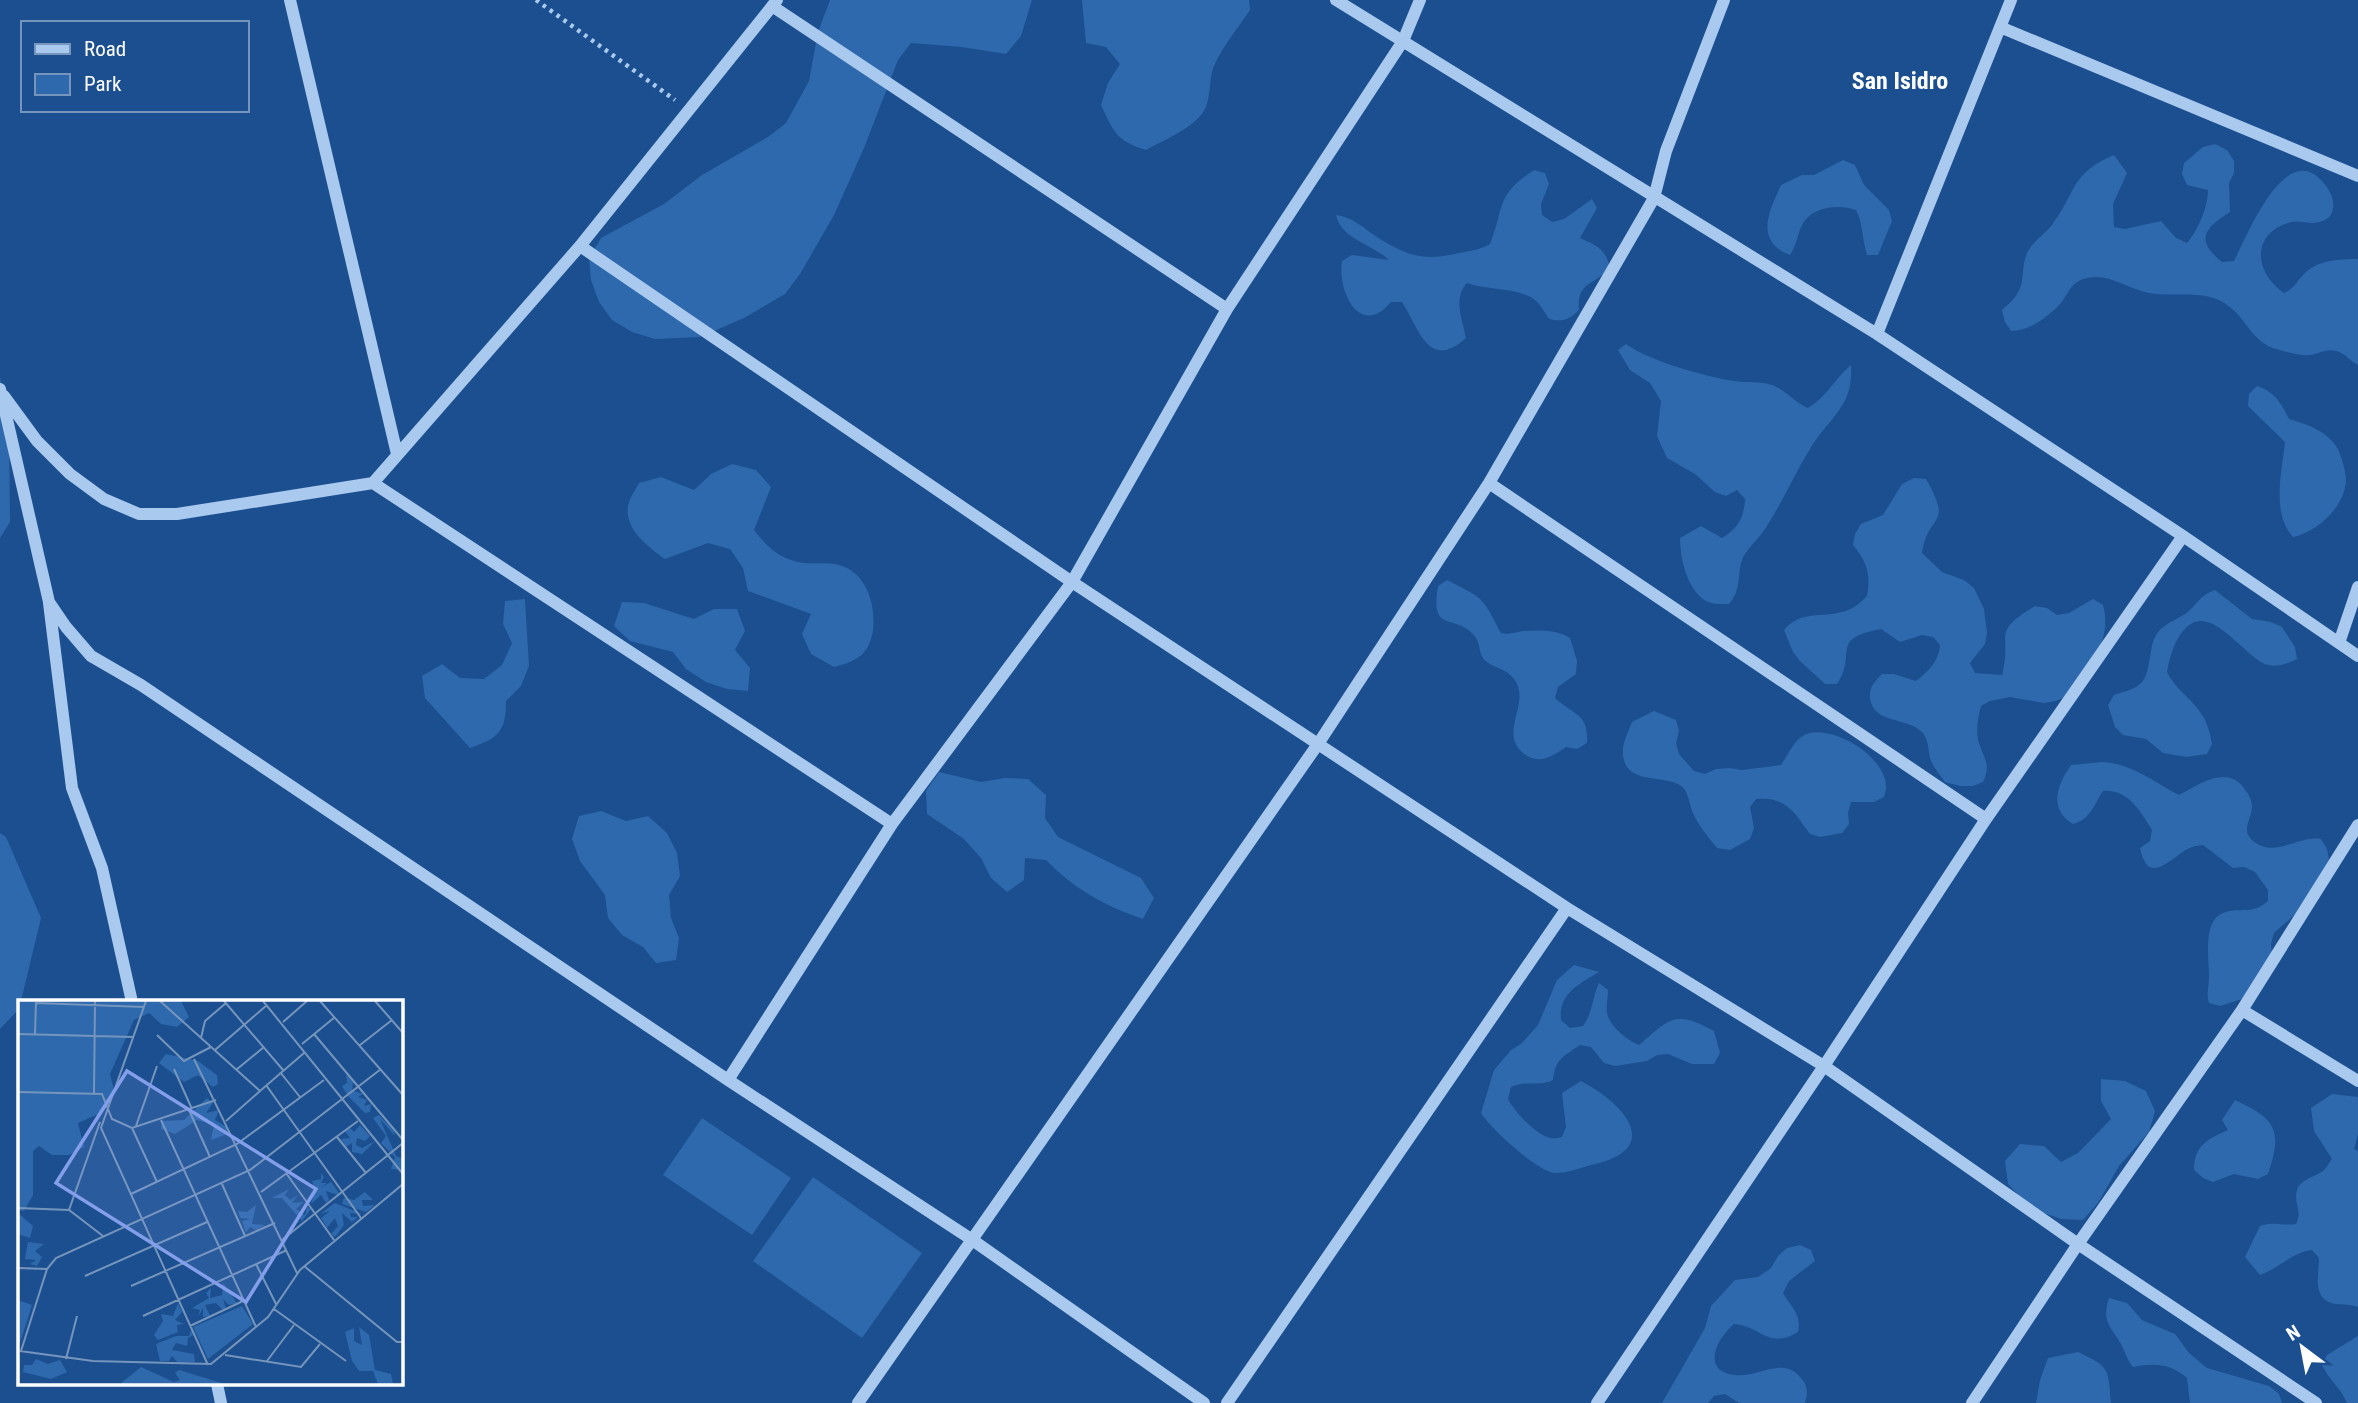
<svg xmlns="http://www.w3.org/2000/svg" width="2358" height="1403" font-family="'Roboto Condensed',sans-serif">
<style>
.green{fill:#2e69ad}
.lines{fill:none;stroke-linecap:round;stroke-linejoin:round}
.path{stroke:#a9c9ee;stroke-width:4.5;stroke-dasharray:3.5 5;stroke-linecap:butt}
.minor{stroke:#a9c9ee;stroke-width:12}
.labels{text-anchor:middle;stroke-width:5;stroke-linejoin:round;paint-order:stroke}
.district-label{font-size:24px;font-weight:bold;fill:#fff;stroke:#1b4f8f}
.inset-road{fill:none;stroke:#7695bc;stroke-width:2}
.view{fill:#839eea;fill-opacity:0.15;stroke:#839eea;stroke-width:3.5}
.inset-edge{fill:none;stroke:#fff;stroke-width:3.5}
</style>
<rect width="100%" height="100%" fill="#1b4f8f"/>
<!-- green -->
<path class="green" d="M830,0h202l-11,36 -15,18 -44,-7 -51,-4 -13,17 -34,88 -30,67 -34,59 -15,20 -41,24 -44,19 -45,2 -23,-7 -20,-12 -13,-18 -8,-22 -2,-22 12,-20 63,-34 38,-29 66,-38 18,-14 23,-42 9,-49z
M1082,0h167l1,10c-12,18 -27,36 -36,56 -6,15 -2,34 -12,48 -13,16 -38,26 -56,36 -29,-9 -32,-17 -45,-45l7,-22 12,-19 -14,-17 -20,-4z
M2215,144l12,6 7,11v12l-5,10 1,29c-25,16 -36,27 -8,50l12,-1c12,-23 50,-120 87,-81 7,7 14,18 12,29 -1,7 -7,12 -14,13 -9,3 -18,-2 -27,0 -41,10 -39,50 -8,71 11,-5 12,-11 20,-19 13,-14 36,-15 54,-15v106c-8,-4 -13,-12 -22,-14 -10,-3 -17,3 -26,4 -10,1 -27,-4 -37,-7 -21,-8 -26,-27 -42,-40 -23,-21 -55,-10 -82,-15 -21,-4 -40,-20 -62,-15 -15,3 -18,14 -26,25 -13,14 -31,28 -50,28l-6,-9 -3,-12c5,-5 12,-10 15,-16 8,-11 4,-28 10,-41 6,-12 17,-18 25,-28 25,-34 18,-51 62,-70l13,18 -14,31 1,23 11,2 36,-8 15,17 11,5c11,-13 21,-36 21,-53l-21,-5 -5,-11 2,-11 19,-16z
M1843,160l12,5 9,20 25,25 3,11 -14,34h-11c-5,-16 -4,-32 -11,-45 -17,-6 -44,-4 -54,15 -5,10 -5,20 -12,30 -36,-14 -21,-44 -9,-70l21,-10h12z
M1534,170l11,3 4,11 -8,20 1,11 10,7 12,-3 28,-20 5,9 -17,30c16,7 26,11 30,30 -15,17 -34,14 -31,42 -10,10 -17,12 -30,9 -4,-6 -8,-14 -14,-19 -14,-12 -49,-10 -68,-17 -14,15 -5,36 -1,55 -38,34 -47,-10 -64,-36h-11c-31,37 -54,-11 -49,-41l10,-6 37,5c-17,-16 -48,-21 -53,-45 16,2 25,11 38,20 28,18 46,27 80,19 13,-3 24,-3 36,-10 15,-38 5,-48 44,-74z
M1626,344c21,16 80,33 108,37 12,2 26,0 38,4 14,5 22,17 36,23 19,-11 27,-30 43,-43 3,42 -22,52 -41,84 -16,26 -28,54 -45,80 -6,9 -14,16 -20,25 -10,16 -1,33 -16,50 -8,0 -16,1 -23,-3 -19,-11 -26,-43 -26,-63l21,-12 21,12c16,-10 22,-20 23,-39l-8,-9 -11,6 -11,-4 -20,-18 -28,-16 -10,-22 4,-35 -11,-18 -20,-13 -12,-20z
M0,377l9,52 1,93 -10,16z
M2257,386c18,6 24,17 32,33 16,5 31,9 43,22 5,5 8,12 10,19 2,7 4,14 4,21 -2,27 -29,51 -53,56 -22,-24 -11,-65 -8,-95l-37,-36 1,-12z
M732,464l24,6 15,17 -17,43c10,13 20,24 37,30 15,6 32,1 48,5 28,7 37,41 34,65 -4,25 -16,31 -39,37l-23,-13 -9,-20 9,-20 -63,-23 -5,-23 -13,-19 -22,-6 -43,16c-17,-12 -44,-32 -36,-57 2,-6 7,-13 10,-19l22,-6 33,13 17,-16z
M1914,478l12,1c28,49 2,33 -4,74l20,19 22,8 10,8 10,21 3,24 -2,11 -15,19 5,10 27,2c11,-42 -13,-41 33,-69l12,2 10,7 12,-2 24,-14 10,6c9,32 -11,59 -24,86l-23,10 -12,2 -34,-6 -20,4 -9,5c-3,11 -5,23 -3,34 5,18 14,23 5,42l-10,4h-13l-15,-4c-5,-7 -12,-15 -15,-24 -2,-9 -1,-18 -8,-26 -15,-15 -49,-8 -52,-34 -1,-11 5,-17 12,-24h12l22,7c12,-9 23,-20 24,-36l-7,-8 -11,-2 -22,7 -19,-13c-53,10 -23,24 -44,55h-12l-25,-23 -7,-9 -9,-22c17,-21 42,-11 64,-20 8,-3 14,-9 19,-14 4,-22 0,-34 -14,-51l2,-11 6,-10 22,-9 19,-31z
M1447,580c37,19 35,16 54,53 10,2 14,-1 23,-2 15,-1 34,-1 46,7l7,23 -1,13 -18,13 -3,11c18,17 34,15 32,45l-10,6 -11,-2c-13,9 -28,19 -43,6 -25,-21 9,-51 -9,-74 -8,-11 -18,-10 -27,-17 -10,-7 -5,-19 -14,-28 -20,-21 -43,0 -35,-48z
M2215,590l37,29 19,3 11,5 13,20 2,12c-10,5 -21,9 -32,5 -20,-8 -51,-55 -74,-40 -15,9 -21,32 -24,48 8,17 23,25 33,40 7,9 10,20 12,32l-5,10 -21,3 -23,-4 -17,-14 -23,-4 -8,-8 -7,-22 6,-10c8,-3 20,-5 26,-11 10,-9 9,-29 13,-42 6,-17 18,-19 32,-28 12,-8 13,-18 30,-24z
M525,599l4,67 -8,20 -15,15c0,30 -7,37 -36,47l-45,-50 -3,-22 20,-12 18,14 24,1 18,-14 10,-22 -9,-19 2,-23z
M622,602l22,1 50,16 20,-10h23l8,22 -10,19 15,18 -2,23 -21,-2 -21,-7 -20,-13 -13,-17 -43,-11 -16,-15z
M1654,711l22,9 3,11 -3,12 3,11 15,17 11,3 11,-5 13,-1 13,2 39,-5c8,-11 14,-29 29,-32 27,-6 75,24 76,53 0,4 -1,8 -2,11l-10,5h-23l-3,11 1,11 -7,9 -22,4 -10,-3c-16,-22 -24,-38 -54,-35l-6,8 4,21 -4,11 -20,11 -13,-2c-9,-11 -19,-23 -25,-37 -2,-6 -3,-14 -7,-21 -14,-20 -65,1 -62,-42 1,-8 6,-18 9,-26z
M2102,762c29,1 52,20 77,33 21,-11 50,-32 67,-4 3,4 6,10 6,15 0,13 -12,24 1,35 23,18 44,-6 68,-2l6,10 2,11 -29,50 -26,23 -3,11 1,12 -30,43 -22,7 -11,-3c-3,-10 0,-16 0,-27 0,-17 -6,-53 12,-62 16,-9 29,3 47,-13v-11l-13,-18 -11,-5 -11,1 -30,-23c-1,0 -10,1 -11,2 -19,7 -43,43 -52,1l10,-7 2,-11c-12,-19 -24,-41 -49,-39 -10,15 -12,28 -30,33 -25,-15 -16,-39 -2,-59z
M939,772l42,10 24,-4 23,1 18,16 -1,23 13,19 83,41 13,20 -11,21c-38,-13 -69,-30 -97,-59l-21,-2 -1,22 -17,12 -16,-14 -10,-20 -17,-19 -37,-25 -1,-23z
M601,811l25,10 22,-5 19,17 10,20 3,23 -11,19 2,23 8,20 -3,22 -20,3 -13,-16 -21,-12 -14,-17 -3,-23 -25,-34 -8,-22 7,-23z
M0,833l6,4 35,81 -22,91 -19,20z
M1574,965l25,7c-20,12 -41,22 -38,48l9,8 13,-2c10,-14 9,-28 16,-43l9,7c0,7 -2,16 -1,23 3,14 20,27 32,32 30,-26 36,-36 75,-14l6,22 -6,11h-22l-24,-10 -11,1 -10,6 -32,5 -11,-3 -13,-16 -11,-2c-16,11 -25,14 -27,35 -14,7 -27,0 -42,7l-3,12c6,12 28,36 42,39 4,1 8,0 12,-1l4,-10 -4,-34 19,-12c44,23 84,68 10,84 -11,3 -26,9 -37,8 -17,-2 -64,-45 -73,-60l13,-43 17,-20 10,-6 17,-19 19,-45z
M2101,1079l24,2 21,10 9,20 -6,21 -30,34 -21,37 -15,17 -22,-1 -20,-7 -18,-12 -15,-16 -3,-23 15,-17 24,2 17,16 17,-9 33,-34 -10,-18z
M2332,1094l26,3v37l-4,15 4,2v156c-8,-3 -14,-2 -22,-3 -25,-4 -17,-28 -17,-46l-7,-8c-19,2 -33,18 -52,25l-15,-18 15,-31c13,-5 22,0 36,-2 7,-14 -3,-21 1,-34 4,-12 20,-13 28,-21 1,-1 6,-9 7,-10l-18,-28 -3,-23z
M2235,1100c41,19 48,30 33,74l-10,5 -24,-5 -21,8 -10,-4 -9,-8c0,-25 14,-31 34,-40l-6,-10z
M702,1118l89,60 -39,57 -89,-60z
M813,1177l109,76 -60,85 -109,-77z
M1800,1245l11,5 4,11 -26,20 -6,12c8,14 19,21 15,39 -30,18 -37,-6 -64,-8 -17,14 -34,47 1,51 23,3 48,-20 66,3 7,8 7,15 4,25h-66l-14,-9 -11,2 -6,7h-46l43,-75 6,-22 24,-26 23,-3 13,-9 7,-12 9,-8z
M2109,1298l18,5 15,17 33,14 14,19 18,15 62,18 10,8 3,9h-92l-3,-25c-17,-15 -33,-15 -54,-11 -6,-7 -7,-13 -11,-21 -11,-20 -21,-23 -13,-48z
M2358,1336v67h-11c-6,-15 -18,-23 -25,-38l5,-10z
M2078,1352c33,15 30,18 33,51h-75l4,-23 8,-22z"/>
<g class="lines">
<!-- path -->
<path class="path" d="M536,0l139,100"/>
<!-- minor -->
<path class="minor" d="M290,0l107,454
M1336,0l541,334 306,202 175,120
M772,6l455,303
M2000,27l358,149
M580,246l492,336 495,326 257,158 254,178 238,159
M1877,334l134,-334
M0,389l49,213 17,25 25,29 50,29 587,395 243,159 233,164
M4,396l33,45 33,33 34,25 35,15h38l196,-31 207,-237 197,-246
M373,483l519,341
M1489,483l497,336
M49,603l23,185 30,80 30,134
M2339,643l19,-56
M2242,1010l116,71
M728,1080l164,-256 180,-242 155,-273 176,-268 17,-41
M217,1384l4,19
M858,1403l460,-659 171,-261 165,-285 12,-47 58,-151
M1227,1403l340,-495
M1597,1403l227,-337 162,-247 197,-283
M1972,1403l106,-159 164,-234 116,-185"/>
</g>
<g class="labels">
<!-- district labels -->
<g class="district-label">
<text x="1900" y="89">San Isidro</text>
</g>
</g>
<!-- overview -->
<g transform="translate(18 1000)">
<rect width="385" height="385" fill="#1b4f8f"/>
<path d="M0,1h163l8,16 -12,10 -16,-3 -12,-11 -15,7 -24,54 4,16 -8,16 -5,7 -23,10 6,24 -15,8h-17l-13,-9 -6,5v44l-9,16 -6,-1zM148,54l32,7 19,14 1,9 -5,3 -15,-12 -14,7 -25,-19zM328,74l7,8 -1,8 11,4 -5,3 9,3 -3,6 7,-2 -1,8 -5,1 -17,-17 -6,-10 5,-3zM189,98l6,5 -7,10 13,-3 -4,10 13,8 -1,6 -16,6 3,-15 -17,-5 -22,14 -14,-5v-8l23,-1zM361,115l14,15 2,6 -15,-17 16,37 7,3v11l-12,-1 4,-12 -14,-14 5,-7 -13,-18zM342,125l10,11 -5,5 -8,-3 -1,7 6,3 13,-7 -13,13 -10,-2v-9l-6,4 -5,-8 9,-1 -5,-7 5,-3 4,4zM303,173l3,4 -3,6h6l-7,5 11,-6 10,14 -15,-5 3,9 -3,3 -5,-8 -10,9 4,-14 -3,-9 9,-2zM271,189l-4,6 5,5 8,-5 -6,8 12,-1 -8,7 9,6 2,-8 4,2 -9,12 -20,-23h-10zM347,192l8,8h-11l1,6 12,-1 -9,7 -24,-8 2,-6 10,2zM317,203l27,11 -12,-1 1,4h7l-6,5 -10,-9 2,12 -9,12 -4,-3 7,-8 -3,-8 -8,10 -6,-10 9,-7 -10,3zM238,205l-4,19 13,1 -9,5 -6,-3 -4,6 -4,-12 8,-2 -10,-1 -2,-7 9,1zM0,213l15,13 -3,12 -12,-4zM10,242l16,2 -9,7 7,6 -5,9 -7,-2 6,-4 -11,-1zM205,283l14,20 -8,2 -6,-6 3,10h-4l-6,-6 -11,2 5,11 -7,1v-9l-5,9 2,-7 -8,-2 17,-10 -3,-5 5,-5 -1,10 12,-3zM0,300l14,5 -14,44zM160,303l4,9 -7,8 9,4 -7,1 1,7 -20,8 -4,-5 9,-14 -2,-7 12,2zM224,306l11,18 -45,35 -15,-32zM341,327l10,8 6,35 16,4 2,10h-15l-5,-13h-14l-7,-10 -7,-29 9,-4v13l8,4zM173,330l2,5 -5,3 -1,8 -11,-3 -4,7 22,4 1,8 -17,1 -6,-7 -3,5h-9l-4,-17 20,-8h13zM18,359l12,5 12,-4 7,12 -16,7 -28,-7 1,-7h8zM123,367l33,15 6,-2 -5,-7 4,-3 46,14h-105z" fill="#2e69ad"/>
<path class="inset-road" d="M128,1l-45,127 107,237M142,1l100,90 44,-38M206,1l59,69M245,1l140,173M302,1l83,94M357,1l28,32M18,3l108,4M265,22l24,-21M0,34l115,3M17,34l1,-32M296,34l89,106M139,35l27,26 27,-14M183,38l4,-17 21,-18M284,44l33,-27M342,45l32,-25M197,50l52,-45M176,59l103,214M156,69l18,40M218,70l28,-23M262,72l20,25M248,85l95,133M0,92l84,2 10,25 20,9 84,-28M76,93l1,-92M171,110l21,47M143,120l95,207M208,121l34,-30M118,126l21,-60M114,128l25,54M319,137l29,36M268,173l48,67M204,184l23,52M243,192l97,-71M113,194l106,-50 87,-64M0,208l51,2 34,26M51,210l31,-88M264,240l121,-97M238,264l20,40M286,266l93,76h6M0,268l29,1M67,276l122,-54M113,286l144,-63M256,309l72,52M125,316l144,-66M172,326l53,-25M2,351l73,10 118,3 57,-47 32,-47 103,-86M3,351l26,-82 9,-11 194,-88 131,-101M207,355l76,12 19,-23M48,359l11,-43M249,361l27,-36"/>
<path class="view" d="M109,71l189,118 -70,113 -190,-119z"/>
<rect width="385" height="385" class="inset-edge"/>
</g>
<!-- legend -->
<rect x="21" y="21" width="228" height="91" fill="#1b4f8f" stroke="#7695bc" stroke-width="2"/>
<rect x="35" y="44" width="35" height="10" fill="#a9c9ee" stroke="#7695bc" stroke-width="2"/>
<text x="84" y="56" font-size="21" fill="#ffffff">Road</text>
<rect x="35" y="74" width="35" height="21" fill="#2e69ad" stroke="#7695bc" stroke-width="2"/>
<text x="84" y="91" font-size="21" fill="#ffffff">Park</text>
<!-- north arrow -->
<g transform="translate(2302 1347) rotate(328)" stroke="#1b4f8f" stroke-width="5" paint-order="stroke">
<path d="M0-5L12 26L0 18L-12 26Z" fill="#ffffff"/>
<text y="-10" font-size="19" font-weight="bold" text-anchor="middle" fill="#ffffff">N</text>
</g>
</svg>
